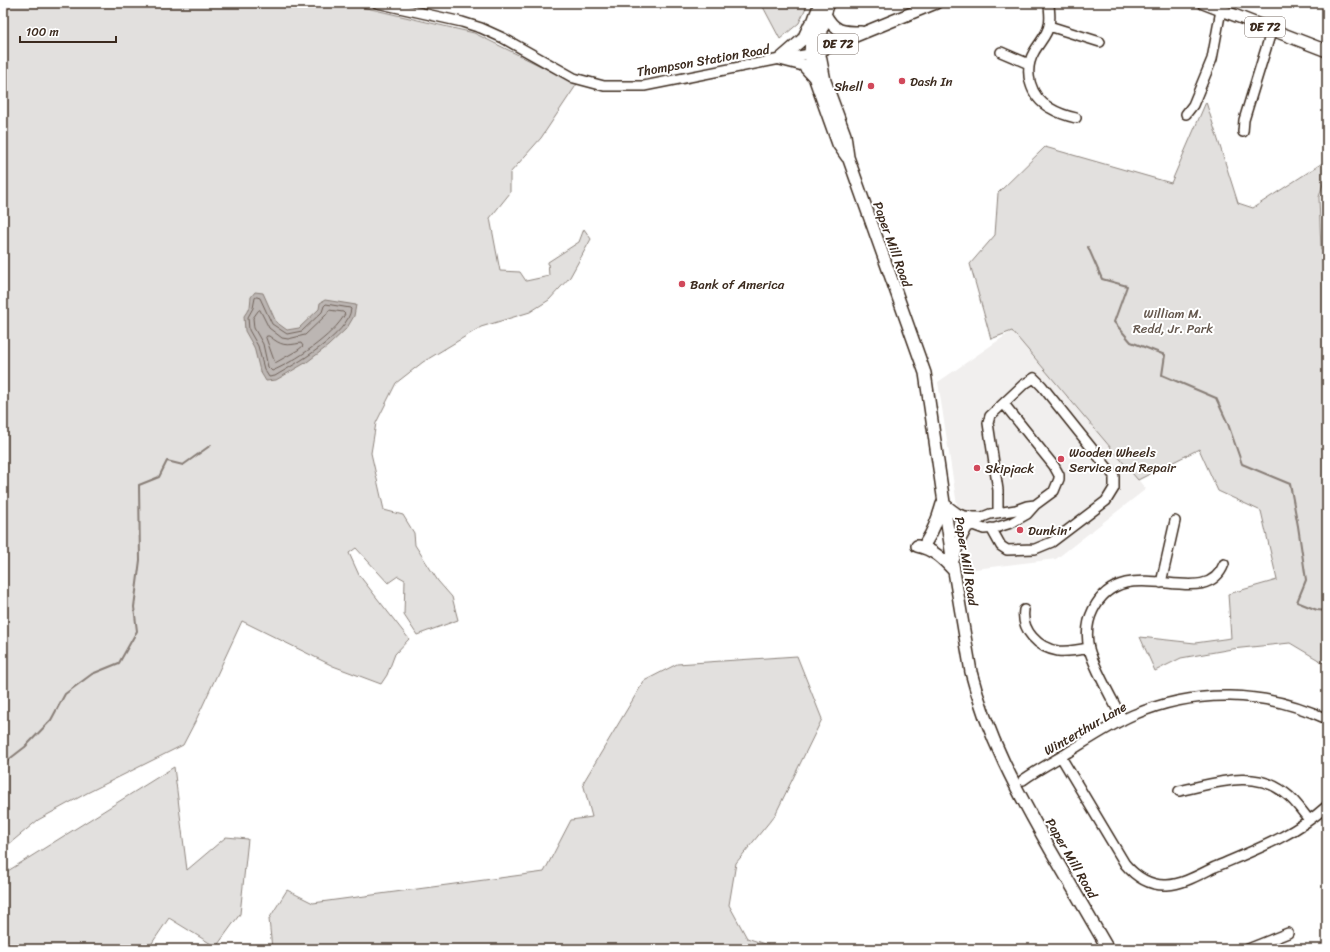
<svg xmlns="http://www.w3.org/2000/svg" width="1330" height="952" font-family="Sriracha,sans-serif">
<style>
.built{fill:#f1efee}
.green{fill:#e2e0de;stroke:#8e857e}
.water{fill:#bcb6b3;stroke:#887e77}
.lines{fill:none;stroke-linecap:round;stroke-linejoin:round}
.shore{stroke:#6f625a;stroke-width:1}
.stream{stroke:#887e77;stroke-width:2}
.minor-casing{stroke:#3b2a1e;stroke-width:12}
.major-casing{stroke:#3b2a1e;stroke-width:14}
.minor{stroke:#fff;stroke-width:9}
.major{stroke:#fff;stroke-width:11}
.poi-dot{fill:#d1495b;stroke:#fff;stroke-width:1.5}
.labels{text-anchor:middle;stroke-width:4;stroke-linejoin:round;paint-order:stroke}
.shield{fill:#fff;stroke:#766a62;stroke-width:1}
.shield-label{font-size:12px;font-weight:bold;fill:#3b2a1e}
.street-label{font-size:13px;fill:#3b2a1e;stroke:#fff}
.poi-label{font-size:13px;fill:#3b2a1e;stroke:#fff;text-anchor:start}
.park-label{font-size:13px;fill:#65584e;stroke:#fff}
</style>
<rect width="100%" height="100%" fill="#fff"/>
<filter id="ink" filterUnits="userSpaceOnUse"><feTurbulence type="fractalNoise" baseFrequency=".025" numOctaves="2"/><feDisplacementMap in="SourceGraphic" scale="8" xChannelSelector="R" yChannelSelector="G"/><feConvolveMatrix kernelMatrix="1 2 1 2 8 2 1 2 1" color-interpolation-filters="sRGB"/></filter>
<g filter="url(#ink)">
<!-- built -->
<path class="built" d="M1012,331l134,158 -90,70 -89,11 -29,-188z"/>
<!-- green -->
<path class="green" d="M16,3h329l129,30 103,51 -36,54 -31,35v20l-20,25 10,53 20,1 6,9 23,-5 -1,-14 31,-20 5,-13 7,10 -21,38 -21,23 -19,12 -49,15 -58,35 -27,21 -20,40 -5,30 13,57 19,5 11,18 1,12 23,36 14,16 6,23 -41,15 -13,-20 1,-35 -7,-4 -10,7 -32,-35 -7,5 10,22 50,64 -14,15 -8,21 -6,9 -48,-18 -91,-45 -46,99 -13,25 -96,48 -49,27 -35,29v-843z
M761,3h47l-9,20 -19,16z
M1206,102l32,101 15,5 74,-48v11l-8,26 2,53 6,2v413l-37,-22 -58,6 -51,9 -26,13 -15,-34 55,6 36,-5 -3,-44 49,-14 -16,-69 -43,-20 -19,-42 -61,31 -126,-149 -21,8 -21,-75 25,-29 3,-42 47,-46 126,36z
M797,656l25,63 -47,96 -39,48 -7,42 18,33 32,11h-507l-3,-30 18,-29 26,13 231,-31 27,-52 21,-3 -9,-34 61,-102 33,-17z
M174,767l13,103 39,-33 22,2 -8,75 -24,33 -47,-29 -21,31h-145v-75z"/>
<!-- water -->
<path class="water" d="M255,292l8,1 13,29 11,8 12,-2 20,-19 1,-6 5,-3 31,5 -2,11 -7,12 -19,18 -21,16 -31,18 -10,1 -6,-10 -6,-24 -9,-16 -1,-15 6,-9 1,-10z"/>
<g class="lines">
<!-- shore -->
<path class="shore" d="M257,297l3,1 12,26 15,10 15,-3 20,-19 2,-6 2,-2 24,4 1,1c-3,26 -56,55 -76,67l-6,1 -5,-8 -6,-23 -9,-16 -1,-13 5,-9 2,-10z
M260,310l9,18 13,10 6,1 17,-4 21,-20 3,-5 14,2 2,2c-11,21 -51,48 -73,57l-4,-4 -5,-23 -9,-16 -1,-10 5,-7z
M267,336h2c13,10 16,10 32,7l2,3 -5,4 -23,13 -9,-25z"/>
<!-- stream -->
<path class="stream" d="M1088,247l14,32 25,7 -13,36 17,20 34,13 -3,20 54,23 12,26 14,40 48,20 8,42 8,54 -9,22 20,8 10,1
M3,764l22,-17 26,-27 14,-26 27,-20 27,-11 18,-32 -3,-24 6,-47 -1,-75 20,-8 8,-16 16,4 28,-20"/>
<defs>
<path id="minor" d="M377,3l85,19 19,6 22,10 71,40 30,8h40l136,-27 30,-5
M1049,3c0,7 2,15 0,22 -1,9 -10,18 -15,27 -11,19 -4,45 16,56 8,5 17,8 26,10
M1049,26l51,16
M1001,52l28,12
M1186,114l7,-9 19,-46 9,-49
M1243,132l1,-12 28,-91
M973,525l11,4 11,-1 16,-5 16,-9 8,-9 19,-14 5,-12v-4l-5,-9 -50,-62
M991,528l10,18 6,4 28,-1 17,-7 54,-41 8,-13v-12l-72,-90 -8,-8 -11,7 -33,31 -2,7 10,67v23
M949,534l24,-9 7,-7 10,-4 26,-4 11,-4 8,-1
M1161,583l14,-62
M1024,610c-3,20 14,38 34,41 10,1 21,-1 31,-3
M1123,720c-11,-21 -28,-50 -34,-71 -3,-14 -2,-27 4,-39 31,-63 112,5 131,-46
M1061,757l64,107c11,13 24,22 42,21 17,-1 33,-11 48,-18 40,-17 80,-32 112,-61
M1023,780c14,-10 29,-18 44,-27 21,-13 43,-28 66,-38 63,-27 132,-25 194,4
M1179,791c34,-7 75,-23 106,2 10,7 17,18 24,27
M1248,949l40,-16"/>
<path id="major" d="M820,3l-8,22 -2,29 3,20 25,70 9,13
M829,3l-5,14 -2,14 -2,24 5,26 20,54 3,22 77,216 29,198 17,101c16,64 47,121 79,177 19,33 39,67 58,100
M1203,3l124,48
M825,14c9,18 18,18 36,18
M814,53l122,-50
M780,59l23,-20 7,-15
M780,59l23,6 10,11
M944,504c14,12 17,14 36,14
M926,542c8,-12 12,-24 16,-38
M917,546c16,3 26,13 37,25
M954,558l4,-15 8,-15"/>
</defs>
<!-- minor casing -->
<use href="#minor" class="minor-casing"/>
<!-- major casing -->
<use href="#major" class="major-casing"/>
<!-- minor -->
<use href="#minor" class="minor"/>
<!-- major -->
<use href="#major" class="major"/>
</g>
</g>
<!-- markers -->
<g class="poi-dot">
<circle cx="902" cy="81" r="4"/>
<circle cx="871" cy="86" r="4"/>
<circle cx="682" cy="284" r="4"/>
<circle cx="1061" cy="459" r="4"/>
<circle cx="977" cy="468" r="4"/>
<circle cx="1020" cy="530" r="4"/>
</g>
<g class="labels">
<!-- shield labels -->
<g class="shield">
<rect x="1245" y="17" width="40" height="20" rx="3"/>
<rect x="818" y="34" width="40" height="20" rx="3"/>
</g>
<g class="shield-label">
<text x="1265" y="31">DE 72</text>
<text x="838" y="48">DE 72</text>
</g>
<!-- street labels -->
<g class="street-label">
<text transform="translate(703 60) rotate(-10)" y="5">Thompson Station Road</text>
<text transform="translate(893 244) rotate(70)" y="5">Paper Mill Road</text>
<text transform="translate(967 561) rotate(81)" y="5">Paper Mill Road</text>
<text transform="translate(1085 728) rotate(-30)" y="5">Winterthur Lane</text>
<text transform="translate(1072 858) rotate(60)" y="5">Paper Mill Road</text>
</g>
<!-- poi labels -->
<g class="poi-label">
<text x="910" y="86">Dash In</text>
<text x="863" y="91" text-anchor="end">Shell</text>
<text x="690" y="289">Bank of America</text>
<text x="1069" y="457">Wooden Wheels<tspan x="1069" dy="15">Service and Repair</tspan></text>
<text x="985" y="473">Skipjack</text>
<text x="1028" y="535">Dunkin'</text>
</g>
<!-- park labels -->
<g class="park-label">
<text x="1173" y="318">William M.<tspan x="1173" dy="15">Redd, Jr. Park</tspan></text>
</g>
</g>
<!-- margin -->
<rect width="1330" height="952" fill="none" stroke="#fff" stroke-width="16"/>
<rect x="8" y="8" width="1314" height="936" fill="none" stroke="#3b2a1e" stroke-width="1.5" filter="url(#ink)"/>
<!-- scale -->
<path d="M20 36v6h96v-6" fill="none" stroke="#3b2a1e" stroke-width="2"/>
<text x="26" y="36" font-size="12" fill="#3b2a1e" stroke="#ffffff" stroke-width="3" paint-order="stroke">100 m</text>
</svg>
